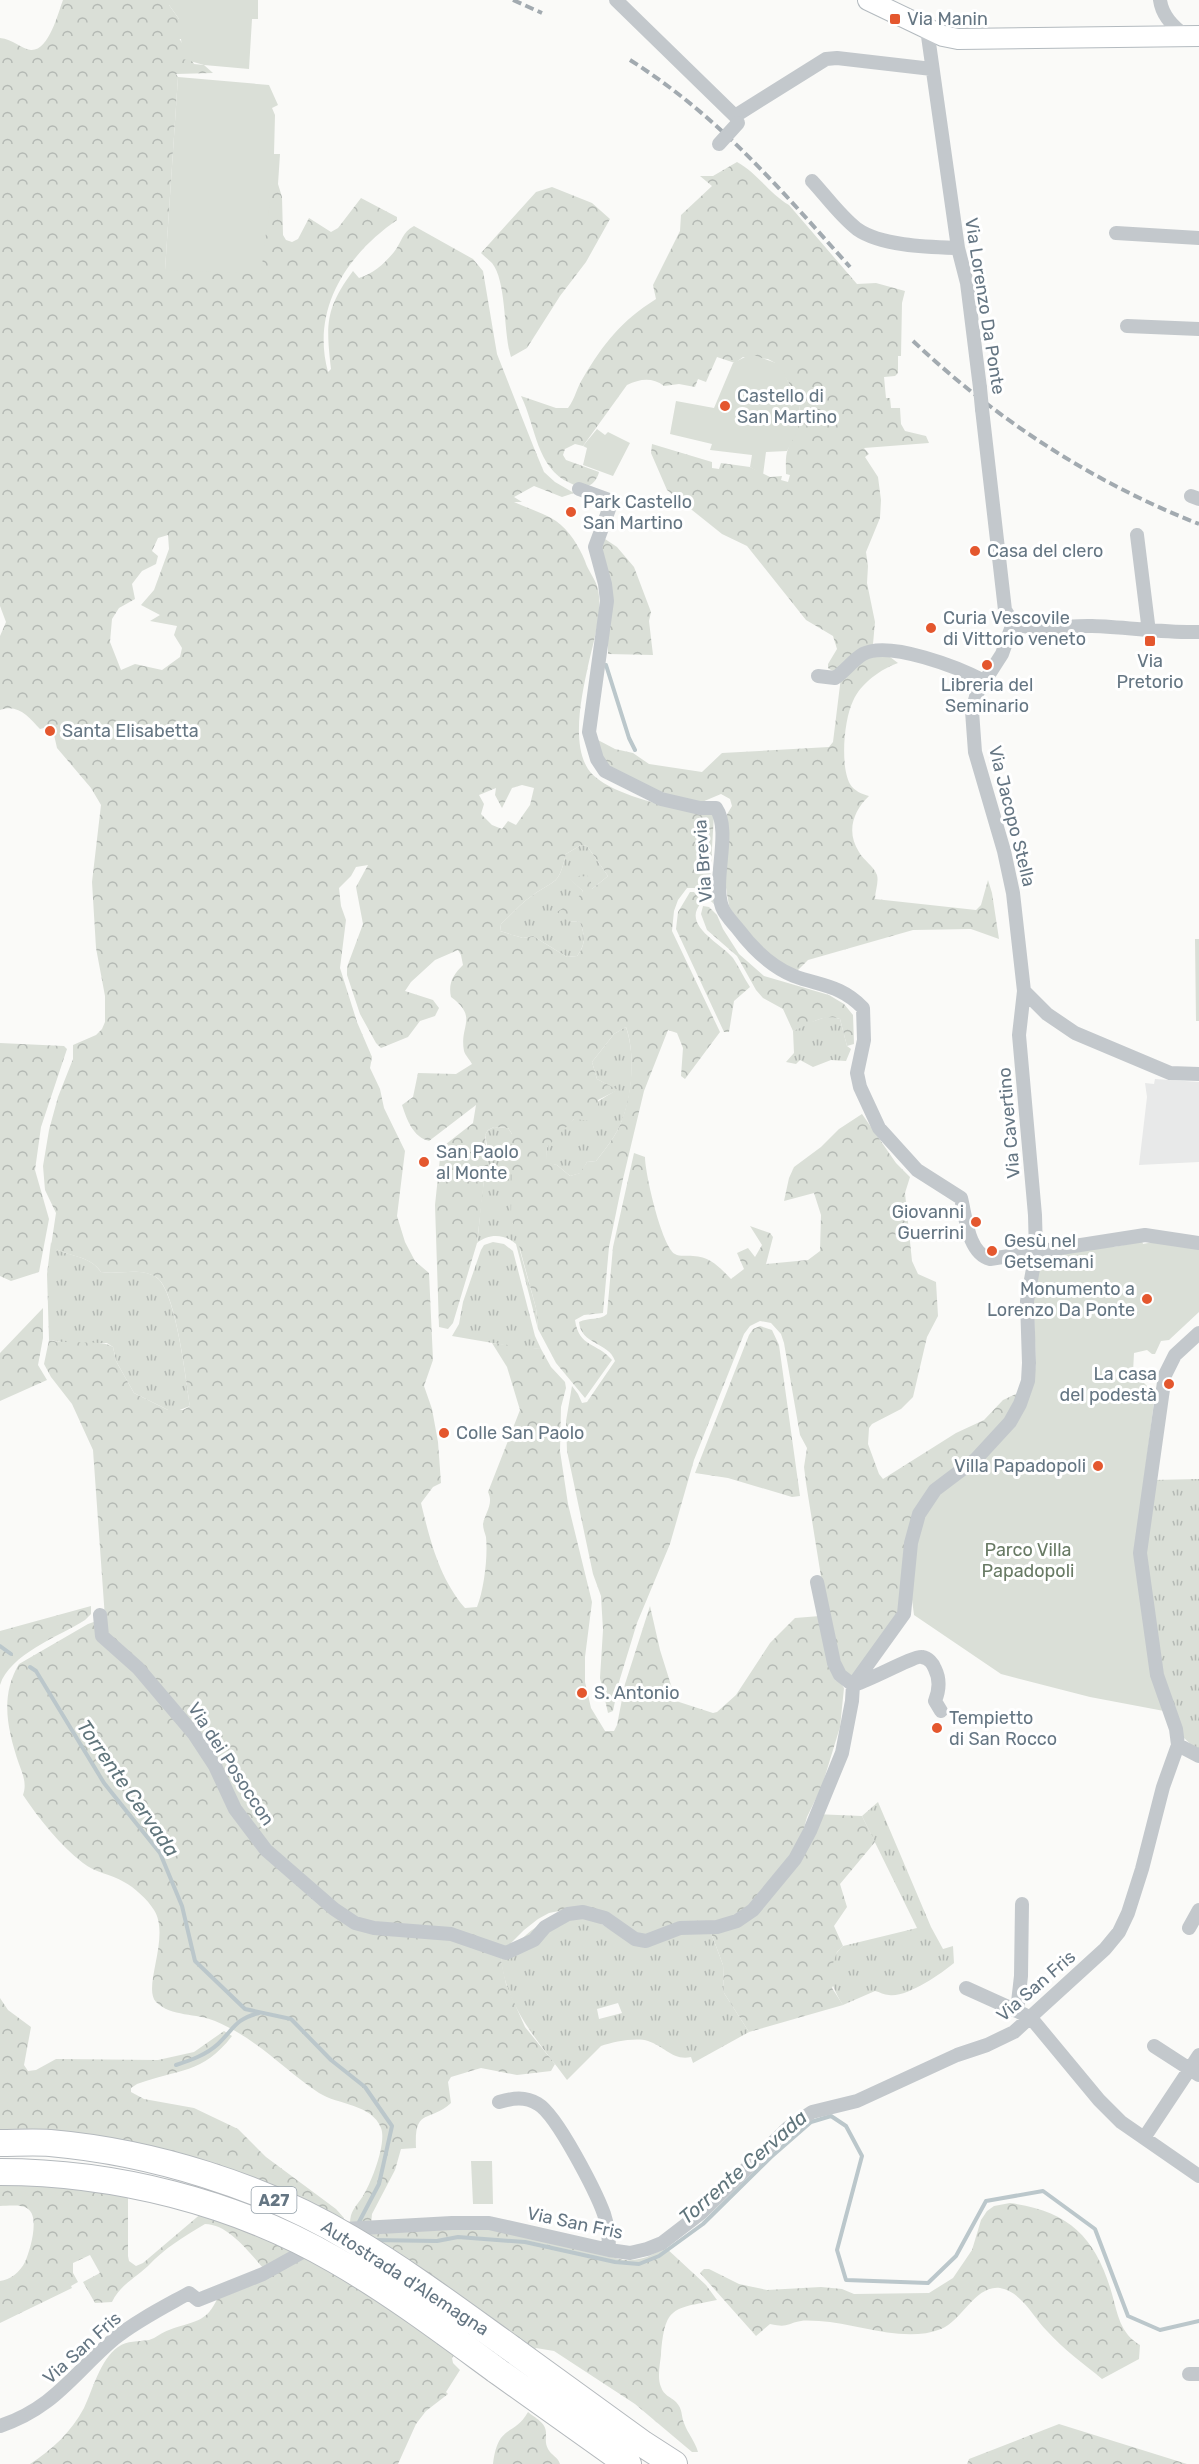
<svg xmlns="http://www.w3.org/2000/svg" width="1199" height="2464" font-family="Rubik,sans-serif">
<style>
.built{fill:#e8e9e9}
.grass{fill:url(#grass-tufts);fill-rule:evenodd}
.forest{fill:url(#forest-crowns);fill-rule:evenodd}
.green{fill:#dadfd7}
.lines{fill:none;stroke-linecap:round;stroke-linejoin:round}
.stream{stroke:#bbc7cb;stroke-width:4}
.secondary-casing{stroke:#b3babf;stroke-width:22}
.highway-casing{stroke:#b4b9bd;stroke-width:28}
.street{stroke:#c3c8cc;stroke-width:14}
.secondary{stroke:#fff;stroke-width:20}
.highway{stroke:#fff;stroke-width:26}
.rail{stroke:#a2aab0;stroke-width:4;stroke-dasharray:9 4.5;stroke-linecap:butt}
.highway-bridge-casing{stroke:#b4b9bd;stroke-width:28;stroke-linecap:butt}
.street-bridge{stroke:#c3c8cc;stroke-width:14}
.highway-bridge{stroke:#fff;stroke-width:26}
.poi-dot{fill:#e4572e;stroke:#fff;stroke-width:2}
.labels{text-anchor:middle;stroke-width:6;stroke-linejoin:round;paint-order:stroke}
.shield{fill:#fff;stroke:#939fa8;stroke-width:1.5}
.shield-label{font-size:16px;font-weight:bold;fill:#657683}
.poi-label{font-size:18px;fill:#657683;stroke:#fff;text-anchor:start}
.street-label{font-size:18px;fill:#657683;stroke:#fff}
.park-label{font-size:18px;fill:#687a64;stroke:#fff}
.water-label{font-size:20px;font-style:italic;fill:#60757c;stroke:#fff}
</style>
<defs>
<pattern id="grass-tufts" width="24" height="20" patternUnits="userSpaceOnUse" patternTransform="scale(1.5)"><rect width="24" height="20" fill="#dadfd7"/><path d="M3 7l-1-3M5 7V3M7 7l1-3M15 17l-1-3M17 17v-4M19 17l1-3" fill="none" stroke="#b4b9b4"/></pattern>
<pattern id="forest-crowns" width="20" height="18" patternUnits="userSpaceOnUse" patternTransform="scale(1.5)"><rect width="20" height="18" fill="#dadfd7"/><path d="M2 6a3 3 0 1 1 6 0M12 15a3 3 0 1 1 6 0" fill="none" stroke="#b4b9b4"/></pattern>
</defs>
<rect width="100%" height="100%" fill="#fafaf8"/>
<!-- built -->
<path class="built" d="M1155,1079l44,3v80l-60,3 8,-68 -2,-14 9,1z"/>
<!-- grass -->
<path class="grass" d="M581,845l6,1 21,30 -16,13 -24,-12 15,14 -15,30 12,1c5,13 6,22 -3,34l-10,1 -34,-21 -10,2 -23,-7 1,-7c10,-9 20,-21 32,-29 24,-17 25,-9 33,-41z
M829,1016l11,3 7,27 4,3 -5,12 -15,-1 -18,7 -13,-7 -4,4 -10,-2 8,-9 -1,-22 12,-7z
M626,1027c11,33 6,82 -13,111 -5,8 -11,15 -17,23l-9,1 -6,11 -11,3 -13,-11 -11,-2c0,-5 0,-11 1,-15 5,-16 54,-50 70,-58l-20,-11 -5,-17 22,-28z
M494,1127l14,1 4,6 8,117 16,57 2,21 -22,-85c-11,-10 -27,-11 -39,-1 3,-20 3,-41 7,-61 4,-21 6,-25 1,-47l3,-5z
M51,1242c6,16 36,9 50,30 18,3 39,-5 55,5 20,13 30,104 34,129l-13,5 -9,-1 -34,-17 -18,-32 -3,-14 -6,-4 -33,1 -25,-4 -2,-66z
M493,1242l11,2 9,7 22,85 6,13 -25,-2 -64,-11 7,-12 4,-22 18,-52 3,-5z
M1199,1479v273l-15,-14 -23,-62 -17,-125 9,-71z
M878,1802l53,125 12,22 10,-3 1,17c-13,11 -48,35 -65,32 -5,0 -9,-3 -14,-4l-32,14c-13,-20 -20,-41 0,-59l74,-18 -55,-112z
M573,1913l25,9 31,19 81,-11 13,35 1,28 25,39 -56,31 -2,-6c-18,4 -27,-11 -43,-16 -12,-4 -35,1 -47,5l-34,34c-28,-38 -60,-71 -66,-120l1,-3c10,-6 16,-15 24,-22 14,-13 30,-17 47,-22zM618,2003l4,10 -23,6 -2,-10z"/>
<!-- forest -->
<path class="forest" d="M63,0h106v5l10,14v19l15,26 10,1 9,8 -37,1 2,3 -13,193 107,-86h6l4,13 1,38 3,5 6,2 6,-3 11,-21 22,14 7,-4 23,-30 36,19v3c-51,35 -86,90 -69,152l3,-3c-5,-45 -6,-60 22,-98l6,7c14,-4 26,-15 35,-26 8,-10 8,-20 20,-26l59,33 10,12 14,83 37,94 10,24 11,10 19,11 -12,4 -28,-11 -20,11 8,5h-8c13,6 30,11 42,19 13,9 23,25 29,40 3,10 11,18 13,29 5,23 -5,53 -10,76 -6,28 -17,77 0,103 18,27 95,42 126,45l-4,68 4,22 -17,-16h-10l-9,12 -4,11 -2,20 48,101 -35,47 -4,-3 2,-28 -6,-15 -9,-3 -24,61 -21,88 -14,68 -6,66 -19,2 -9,5c4,28 22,22 37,40l-27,38 -29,-35 -18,-34 -2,-21 -25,-92 1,-82 -4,-6 -14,-1 -6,3 -3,5 3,31 -4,15 -7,62 -24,80 -5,6 -9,-2 -4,-122 6,-57 32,-25 3,-18 -47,36c-16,-4 -22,-21 -27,-36l11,-8 5,-24 38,1 16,-10c-2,-4 -7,-9 -8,-13 -5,-26 15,-33 -13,-54 -3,-14 2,-22 12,-32l-2,-10 -3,-5 -23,10 -24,22 -6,9 28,9 6,8 -4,8 -15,5 -12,16 -27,11 -5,-5 -16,-29 -13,-39v-8l16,-43 -7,-37 12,-22 -12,2 -5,9 -12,12 2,18 5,14 -6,48 17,54 15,35 -2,11 10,21 4,19 21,43 -8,65 8,26 10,19 14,12 4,87 -9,26 8,23 6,33 3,41 -8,4 -12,16c9,37 18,75 44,105l12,-1c7,-18 11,-50 9,-70 -1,-4 -3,-8 -3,-13 2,-11 11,-20 5,-32l32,-82 -13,-43 -15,-24 49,6 10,18 14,15 1,6 -5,19 -1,44 8,53 24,98 -7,55v25l6,26 14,23h9l3,-6 8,-41 25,-78 10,44 16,51 37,12 4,-1 19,-17 34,-52 25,-25 25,-2 15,64 5,2 4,6 -4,39 -18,59 -15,31 -7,26 -60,74 -99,22 -67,-31 -25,5 -11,6 -14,11 -18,18 -5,12 5,24 19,43 30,37 -4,7 -34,4 -36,-7 -30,9 -3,5 3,21c-22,20 -37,4 -35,45l-15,1 -6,21 -23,44 -1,10h-21c0,-14 6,-17 13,-28 8,-13 24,-53 18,-68 -9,-24 -43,-23 -62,-35 -36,-24 -61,-54 -104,-72 -18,-8 -44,-4 -59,-19 -14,-15 15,-65 -2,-92 -6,-10 -20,-23 -30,-28 -13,-8 -29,-9 -41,-19 -23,-18 -44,-44 -60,-68 4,-11 0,-20 -4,-31 -12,-36 -19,-68 0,-100l69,-40 17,-6 -12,-168 -21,-46 -21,-27 -7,-13 5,-24c17,5 53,-1 64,7l3,14 18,32 34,17h15l7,-4c-4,-25 -14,-117 -34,-129 -17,-10 -37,-2 -55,-5 -12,-18 -33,-14 -50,-26l5,-33 -11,-23 -2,-24 6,-36 9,-33 15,-38v-14l23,-10 6,-6 3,-7v-26l-9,-48 -4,-66 9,-77 -10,-17 -34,-40 -5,-22 -12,3c-11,-12 -22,-26 -40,-19v-74l6,-14 -6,-16v-568c13,1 21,11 31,12 18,1 27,-37 32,-50zM168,535l1,14 -15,41 -13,15 19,10 -10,6 27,5 -3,9 8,13 -2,9 -18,13 -27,-6 -14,6 -11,-28 2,-23 7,-11 16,-9 -3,-15 10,-13 14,-7 2,-8 -6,-5 6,-13zM522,785l12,3 -4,17 -14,20 -8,-4 -6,8 -10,-4 -11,-11 3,-10 -5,-9 17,-7 -1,7 7,13 10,-20zM581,845l6,1 21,30 -16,13 -2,-13 -23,1 16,14 -6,8 -20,13 11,9 12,1c5,13 6,23 -3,34l-10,1 -34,-21 -10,2 -23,-7 1,-7c10,-9 20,-21 32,-29 24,-17 25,-9 33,-41zM626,1027c11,31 5,84 -13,111 -5,8 -11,15 -17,23l-9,1 -7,11 -10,3 -13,-11 -11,-3 1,-15 27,-28 24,3v-22l20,-10 -21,-11 -5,-17 22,-28z
M737,162c20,11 32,31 52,43l68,79 19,-1 29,8 -3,12 -1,53h-3v17l-3,3 -11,1 2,21h4l1,10h9l1,16 4,7 21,5 3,7 -65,5 5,6 -4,3 13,20 3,23 -1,18 -14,34 2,14 -1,17 8,39 -2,22 -39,28 -6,-4v-4l9,-15 -4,-13 -27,-16 -59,-74 -25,-12 -55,-44 -16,-37 1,-9 60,18v6l7,1 2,-6 29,4 20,10 12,-1 -1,4 7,2 2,-7 -4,-1c0,-8 -1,-18 2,-25 6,-16 16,-30 10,-47l2,-1 -23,-37 -9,-5 -25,-2 -8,6 -18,-6 -11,25 -8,-3 -3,8 -16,-3 -15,2c-12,-9 -24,-7 -37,-1l-44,61 -8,-2 -10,5 -2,6 3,5 33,12c-1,5 -5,12 -11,14 -6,4 -12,0 -18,-3 -34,-15 -34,-57 -49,-87l35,12h12c7,-9 9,-21 15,-30 21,-35 38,-57 73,-79l-3,-14 27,-54 1,-16 31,-29 -12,-10h13z
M552,187l40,16 18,16 -24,43 -26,34 -33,52 -16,9c-8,-25 -4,-75 -19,-94 -3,-3 -7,-6 -11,-10l55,-61z
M605,539l12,8 17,20 17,45 -2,9 4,34 -45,-1v-59l-10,-44z
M871,657h19l8,6c-17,6 -37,20 -45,38 -9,18 -13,65 -3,83 4,7 12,10 19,12 -16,15 -23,36 -10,56 5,9 14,13 18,23 2,7 -2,16 -2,24l101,11 5,-5 7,-25 4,13 7,46 -28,-10 -58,1 -105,30 -12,12 -15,-6 -42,-43 -10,-17 -6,-37 3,-53 6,-10 -2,-7 -9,-5 -19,8 -34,-5 -64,-32 -8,-26 19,10 18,4 16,11 53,8 20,-19 107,-6 4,-5 8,-65 17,-14z
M690,892h4l8,10c-22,23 19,41 31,56 6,9 11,20 17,29l-16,14 -5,31h-5l-48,-103 2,-17z
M703,906l6,1 8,8 6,14 16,25 25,22 65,19 15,9 9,11 1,29 -7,2 -7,-27c-18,-6 -30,6 -47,12l-10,-22 -20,-11 -7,-8 -19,-34 -30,-26 -6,-16z
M0,1043l64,3 3,3 -26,78 -6,43 14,49 -10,53 -28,9 -11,-5z
M862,1114l34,49 14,14 -5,16 7,68 6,13 18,8 2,34 -11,21 -14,60 -12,12 -29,15 -3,4 -1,16 11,30 4,5 73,-46 28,-13 19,-20 17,-8 -119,224 -46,61 -11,-1 -17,-62 -21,-131 -2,-16 3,-19 -7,-13 -16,-92 -3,-9 -10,-11 -11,-2 -10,5 -6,8 -50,126 -24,84 -33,79 -18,59 -6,29 -5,2 -8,-35 3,-48 -2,-34 -8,-22 -26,-123 -1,-30 6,-35 6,8 4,9 5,-1 28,-41c-6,-19 -34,-16 -36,-39 10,-5 20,-1 28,-8l6,-67 21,-94 11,4c0,17 17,90 30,97 5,3 12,1 18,2 18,1 26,11 38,23l13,-10 -7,-16 11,-5 7,9 7,-12 -12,-19 20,7 3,4 -7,27 42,-4 12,-9 1,-36 -7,-22 -30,8 5,-23 5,-11 27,-20 18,-18z
M43,1308v30l-5,27 9,15 -47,21v-48z
M760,1326l12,4 7,15 21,151 -8,1 -64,-19 -33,-5 54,-138 4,-6z
M91,1606v8l-6,6c-27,17 -75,34 -85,65v-54z
M814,1814l48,2 13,26 -35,42 7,23 -13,19 9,20 -6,6 -6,17 6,8 -5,11 11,17 -94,27 -25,-39 -1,-28 -13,-35 26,-6 60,-64z
M0,1998l8,12 23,17 -7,38 4,6 8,-1 20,-11 102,1 36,-8 30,-21 8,5c-29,38 -54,33 -95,48l-6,4v4l13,7 50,9 44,21 28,28 70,52 8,9v5l-344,-91z
M0,2178l128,14v64l1,5 7,5 7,-3 60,-51 94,39 -34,17c-14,-16 -35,-44 -58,-44 -23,14 -39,23 -57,42 -14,13 -28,19 -36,36l-17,1 -12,-21 17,-9 -10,-18 -17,8v10l5,9 -7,4 1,2 -72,35v-42c10,-1 20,-9 25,-19 5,-11 15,-45 3,-53 -6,-5 -20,-3 -28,-3z
M1010,2203c59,8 86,34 102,91 6,21 8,39 28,51l-1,14 -37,20c-18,-15 -39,-30 -55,-48 -13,-13 -26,-40 -47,-43 -25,-3 -38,33 -59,41 -38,15 -83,-6 -122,-8 -6,0 -13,-1 -18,0 -16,3 -13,7 -31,3l-14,12 -56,-63 4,-4h5l30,15 28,6 54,-3 21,2 12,5 75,-1 24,-15 19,-28 9,-30 6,-9 7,-5z
M463,2224l61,9 99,27c17,1 27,-3 42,-13l41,38 11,15c-44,9 -52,5 -56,55 -1,9 -4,23 0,32 3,9 9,9 15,15 7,7 5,14 8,21 4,11 11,18 14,29h-6l-57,-48 -81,-53 -18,-3 -3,4 -173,-120z
M305,2255l52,30 98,69 -3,4 1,5 7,7 -14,22 2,2 -22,17 -10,13 -18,40h-368c23,-15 41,-32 54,-56 9,-19 16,-48 34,-61 10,-7 19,-5 31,-7 7,-2 13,-8 20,-10 29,-11 39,-6 52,-40z
M528,2412c7,6 19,11 18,22 0,6 -1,9 2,15 3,6 10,8 12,15h-67c5,-41 21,-27 35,-52z
M1059,2424l128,40h-220l2,-5z"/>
<!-- green -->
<path class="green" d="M169,0h89v19h-6l-3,50 -45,-4 -21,-6 -2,-20h-2v-20l-10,-14z
M178,77l91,8 9,20 -6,3 3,7 -1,39h6l-2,30h-6l-11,90 -96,-4z
M751,354l25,9 1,-2h4v6l12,25 -7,4 5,10 7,-4c6,18 -2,33 -11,49l-21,1 -3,23 -13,-8 2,-12 -42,-5 2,-6 -42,-10 6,-33 38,7 19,-45z
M597,429l8,6 3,-3 22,11 -17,33 -30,-11 4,-17 -4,-2z
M1195,939h4v82h-3z
M1163,1240l36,9v63l-30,28 -8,1 -6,13h-3l-5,-4 -13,3 -1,19 22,22 -15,118 24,199 -74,-14 -89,-23 -87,-59 -4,-31 3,-38 18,-45 45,-36 56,-84 4,-16 -3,-77 3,-15 5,-8 6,-4 28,-12 36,-4 3,2 28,-6 1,3z
M471,2161h21l1,43h-20z"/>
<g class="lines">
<!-- stream -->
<path class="stream" d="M606,665l23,73 6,12
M0,1646l11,8
M30,1667l6,4 68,112 56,70 22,53 13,55 50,48 46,10 40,41 34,27 27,39 -13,58 -20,38
M176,2065c15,-5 30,-10 42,-21 16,-15 17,-25 41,-31
M371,2240l66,1 21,-4 67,5 90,20 24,2 20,-8 44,-32 68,-67 40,-35 20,-6 15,10 16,30 -25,94 9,30 82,3 28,-27 30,-55 57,-10 52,38 33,87 32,14 39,-9"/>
<defs>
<path id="secondary" d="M868,0l75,36 15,3 241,-3"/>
<path id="highway" d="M512,2349l131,95 31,20
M496,2370l132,94"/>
</defs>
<!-- secondary casing -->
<use href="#secondary" class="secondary-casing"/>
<!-- highway casing -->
<use href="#highway" class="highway-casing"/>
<!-- street -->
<path class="street" d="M616,0l119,116 91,-57 11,-1 95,11
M1160,0c2,16 13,27 26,36
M927,29l31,219 9,35 13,105
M812,181c14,15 28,35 45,48 24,17 72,18 101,19
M1116,233l83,5
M1127,326l72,3
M982,409l23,201 8,13
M579,489l33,12 -17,46 10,37 2,17 -18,131 8,27 8,12 56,28 39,9h16c16,24 -4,70 6,99 3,8 11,16 16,22 15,20 32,37 56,47 27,10 47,9 69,32l1,32 -7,33 3,14 19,41 38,42 44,28c5,20 7,55 29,61l155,-24 54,8
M1191,496l8,3
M1137,535l12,97
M1013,623c20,9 56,2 79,3 36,1 71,7 107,6
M818,676l17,2c10,-7 18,-18 28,-24 26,-14 97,14 121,27
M1024,991l23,23 28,19 95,40 29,1
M817,1582l17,81 6,12 13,10
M100,1615l2,21 36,32 56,66 21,32 20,43 31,41 68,59 21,14 19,5 77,6 55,19 28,-13 11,-13 23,-13 15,-2 22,6 30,21 11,2 34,-13 37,-1 20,-6 16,-11 42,-51 15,-28 32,-78 10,-52 1,-16
M853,1685l51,-71 7,-71 8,-29 16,-24 41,-31 34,-37 10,-18 8,-23 1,-18 -2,-62 9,-48 -1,-38 -16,-180 5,-44 -11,-98 -9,-42 -29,-99 -3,-41 5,-18 25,-39 11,-31
M853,1685c14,-3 62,-30 69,-28 6,1 11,6 13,12 5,10 4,22 0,32l6,10
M1178,1745l21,11
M1022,1904l-1,72 -4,35 14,7 68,82 22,22 78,54
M1189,1928l10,-18
M966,1988l51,23
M1154,2046l45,29
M499,2102c14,-4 26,-6 39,2 19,11 58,88 66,110 4,12 5,24 5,36
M1144,2138l55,-83
M1189,2374h10
M0,2426c54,-18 73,-52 114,-87 22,-18 50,-32 75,-46l9,7 65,-26 81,-45 108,-6h37l120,27 21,3 17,-4 15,-6 39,-30 88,-86 23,-15 45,-11 100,-46 30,-10 27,-13 91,-83 14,-17 9,-19 14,-44 21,-82 15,-42 -2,-16 -19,-54 -17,-122 25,-178 10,-20 24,-22"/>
<!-- secondary -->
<use href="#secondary" class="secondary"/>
<!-- highway -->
<use href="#highway" class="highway"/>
<!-- rail -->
<path class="rail" d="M513,0l29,13
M630,60c90,57 150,129 220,207
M913,341c84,79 179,141 286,183"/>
<defs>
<path id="highway-bridge" d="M0,2143c16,0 34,-1 50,0 102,9 213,43 301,96 56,33 108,72 161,110
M0,2172c114,0 235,30 335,88 56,32 109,72 161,110"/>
</defs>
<!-- highway-bridge casing -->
<use href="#highway-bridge" class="highway-bridge-casing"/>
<!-- street-bridge -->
<path class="street-bridge" d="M719,144l19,-21
M980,388l2,21"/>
<!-- highway-bridge -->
<use href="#highway-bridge" class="highway-bridge"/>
</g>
<!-- markers -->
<g class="poi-dot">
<rect x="889" y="13" width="12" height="12" rx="3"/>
<circle cx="725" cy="406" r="6"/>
<circle cx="571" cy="512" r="6"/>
<circle cx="975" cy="551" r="6"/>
<circle cx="931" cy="628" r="6"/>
<rect x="1144" y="635" width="12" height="12" rx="3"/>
<circle cx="987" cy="665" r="6"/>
<circle cx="50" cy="731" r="6"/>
<circle cx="424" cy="1162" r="6"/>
<circle cx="976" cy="1222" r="6"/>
<circle cx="992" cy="1251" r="6"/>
<circle cx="1147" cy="1299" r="6"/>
<circle cx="1169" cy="1384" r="6"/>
<circle cx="444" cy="1433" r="6"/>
<circle cx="1098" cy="1466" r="6"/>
<circle cx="582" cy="1693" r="6"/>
<circle cx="937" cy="1728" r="6"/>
</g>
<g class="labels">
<!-- shield labels -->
<rect class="shield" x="251.5" y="2187" width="45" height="26" rx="4.5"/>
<g class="shield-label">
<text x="274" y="2206">A27</text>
</g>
<!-- poi labels -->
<g class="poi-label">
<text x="907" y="25">Via Manin</text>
<text x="737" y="402">Castello di<tspan x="737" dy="21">San Martino</tspan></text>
<text x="583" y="508">Park Castello<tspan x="583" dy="21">San Martino</tspan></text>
<text x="987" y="557">Casa del clero</text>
<text x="943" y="624">Curia Vescovile<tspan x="943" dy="21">di Vittorio veneto</tspan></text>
<text x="1150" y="667" text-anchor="middle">Via<tspan x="1150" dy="21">Pretorio</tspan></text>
<text x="987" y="691" text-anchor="middle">Libreria del<tspan x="987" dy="21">Seminario</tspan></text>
<text x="62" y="737">Santa Elisabetta</text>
<text x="436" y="1158">San Paolo<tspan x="436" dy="21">al Monte</tspan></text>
<text x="964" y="1218" text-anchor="end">Giovanni<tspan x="964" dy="21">Guerrini</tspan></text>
<text x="1004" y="1247">Gesù nel<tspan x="1004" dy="21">Getsemani</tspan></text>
<text x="1135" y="1295" text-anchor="end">Monumento a<tspan x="1135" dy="21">Lorenzo Da Ponte</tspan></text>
<text x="1157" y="1380" text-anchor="end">La casa<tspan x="1157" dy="21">del podestà</tspan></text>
<text x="456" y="1439">Colle San Paolo</text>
<text x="1086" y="1472" text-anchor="end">Villa Papadopoli</text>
<text x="594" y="1699">S. Antonio</text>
<text x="949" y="1724">Tempietto<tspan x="949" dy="21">di San Rocco</tspan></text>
</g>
<!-- street labels -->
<g class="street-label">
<text transform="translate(985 306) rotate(81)" y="6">Via Lorenzo Da Ponte</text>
<text transform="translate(1012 816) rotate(76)" y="6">Via Jacopo Stella</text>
<text transform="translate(703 861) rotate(-94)" y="6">Via Brevia</text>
<text transform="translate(1009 1123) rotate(-95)" y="6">Via Cavertino</text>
<text transform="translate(231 1764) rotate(57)" y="6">Via dei Posoccon</text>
<text transform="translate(1036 1986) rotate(-41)" y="6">Via San Fris</text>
<text transform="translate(575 2223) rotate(12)" y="6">Via San Fris</text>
<text transform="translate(405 2278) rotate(33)" y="6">Autostrada d'Alemagna</text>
<text transform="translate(82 2348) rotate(-42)" y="6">Via San Fris</text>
</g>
<!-- park labels -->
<g class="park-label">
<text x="1028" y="1556">Parco Villa<tspan x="1028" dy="21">Papadopoli</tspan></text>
</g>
<!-- water labels -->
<g class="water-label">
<text transform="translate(128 1788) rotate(55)" y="7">Torrente Cervada</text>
<text transform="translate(743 2167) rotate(-41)" y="7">Torrente Cervada</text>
</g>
</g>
</svg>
